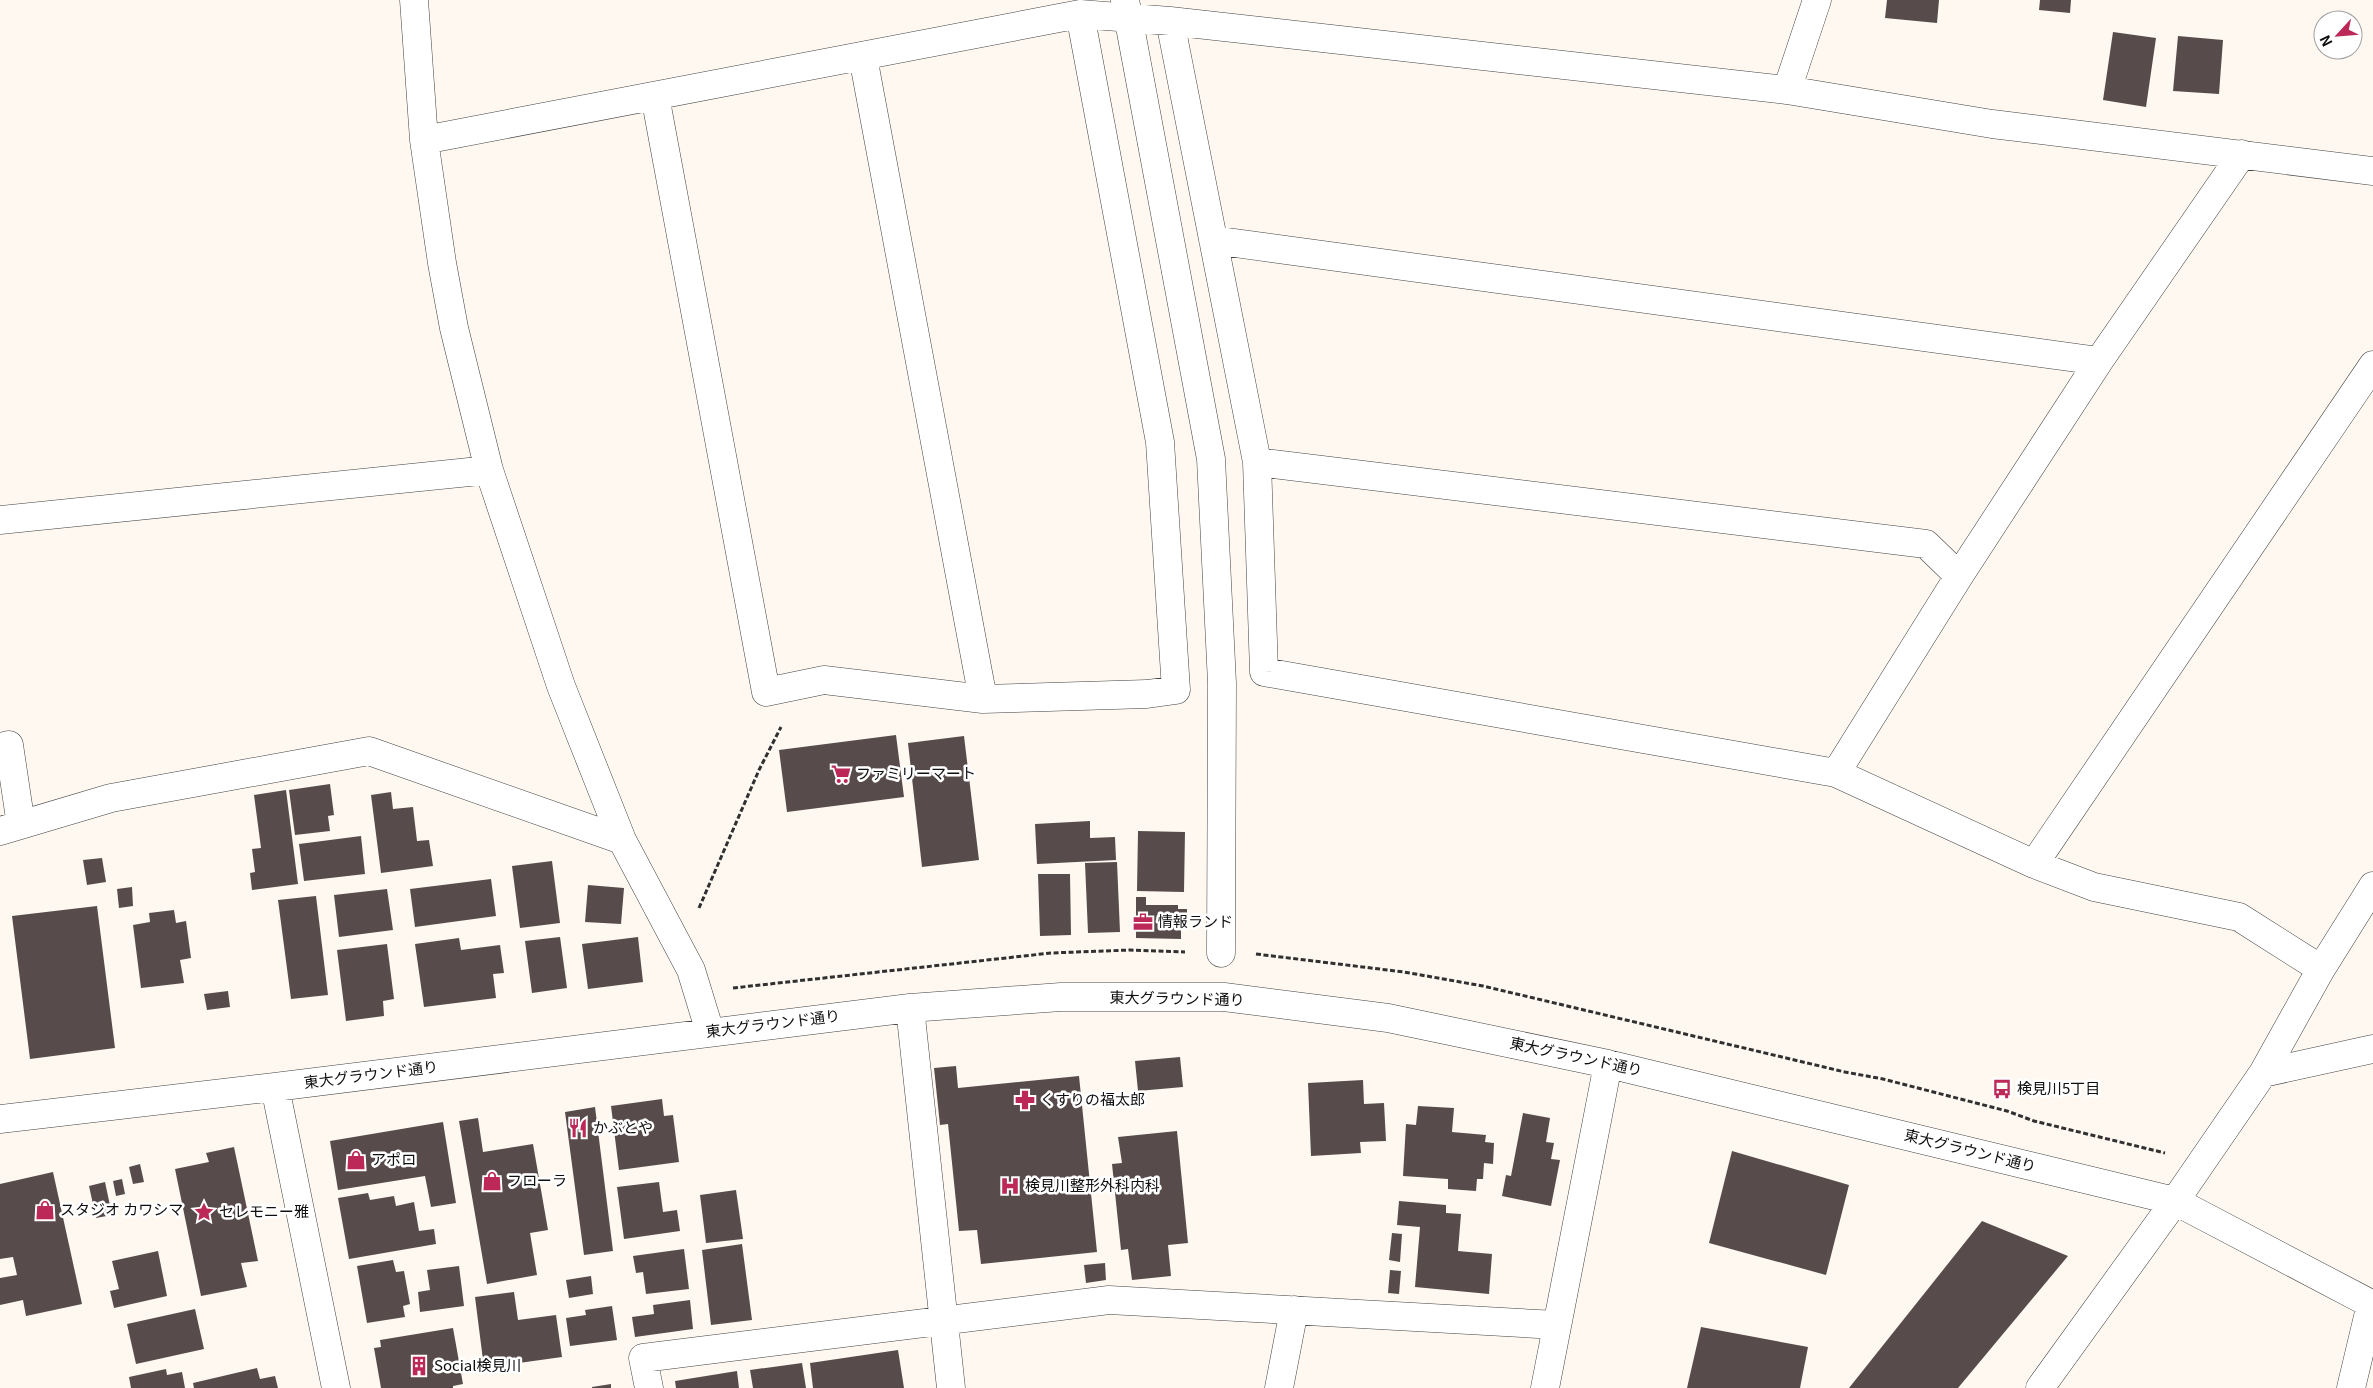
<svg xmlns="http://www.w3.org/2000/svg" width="2373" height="1388" font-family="Georgia,'Noto Sans JP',serif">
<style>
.building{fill:#574c4b}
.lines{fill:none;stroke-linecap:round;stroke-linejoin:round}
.minor-casing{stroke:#414141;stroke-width:29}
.path{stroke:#303030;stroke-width:3;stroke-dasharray:5 2.5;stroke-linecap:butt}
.minor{stroke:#fff;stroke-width:28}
.labels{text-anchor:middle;stroke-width:5;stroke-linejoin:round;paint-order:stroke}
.poi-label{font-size:15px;fill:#0e0e0e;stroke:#fff;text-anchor:start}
.street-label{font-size:15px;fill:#0e0e0e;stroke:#fff}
</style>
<rect width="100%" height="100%" fill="#fff8f0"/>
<!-- building -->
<path class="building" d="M1887,0h52l-2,23 -52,-5z
M2040,0h31l-1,13 -31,-3z
M2113,32l43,6 -10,69 -43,-7z
M2178,36l45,4 -4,54 -46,-3z
M896,735l8,62 -117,15 -8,-62z
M964,736l15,124 -57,7 -14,-124z
M330,784l4,31 -6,1 2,15 -35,4 -6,-45z
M286,790l12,94 -46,6 -2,-17 5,-1 -3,-23 9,-1 -7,-53z
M391,792l2,17 20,-2 4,34 12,-1 4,26 -52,7 -10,-78z
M1090,821v17l25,-1 1,23 -79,4 -2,-40z
M1138,831l47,1 -1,60 -47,-1z
M361,836l4,38 -61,7 -5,-37z
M102,858l4,24 -19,3 -4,-25z
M552,861l8,62 -40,5 -8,-62z
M1117,862l3,70 -32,1 -3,-70z
M1038,874h32l1,61 -31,1z
M491,879l5,37 -81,11 -5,-38z
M588,885l36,3 -3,36 -36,-2z
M132,887l1,19 -14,2 -2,-19z
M387,889l6,41 -54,7 -5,-42z
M316,896l12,99 -37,4 -13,-99z
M1136,897h10v8h32v4h9v7h-6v23l-45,-1z
M97,906l18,142 -85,11 -18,-143z
M174,910l2,13 10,-2 5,37 -11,2 4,23 -43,5 -8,-63 17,-3 -1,-9z
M560,937l7,51 -35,5 -7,-52z
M638,937l5,45 -55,7 -6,-45z
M459,938l2,12 39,-5 4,28 -11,1 3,24 -72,9 -9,-63z
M387,944l7,55 -11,2 1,15 -38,5 -9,-71z
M228,991l2,16 -23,3 -3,-16z
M1180,1057l3,30 -45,4 -3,-30z
M956,1066l2,22 121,-12 18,176 -116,12 -4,-34 -18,1 -11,-107 -8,1 -6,-57z
M1363,1080l1,24 20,-1 2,38 -26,1 1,11 -50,3 -3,-73z
M662,1099l2,17 9,-1 6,47 -60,8 -8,-64z
M1418,1106l36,2 -2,24 34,3 -1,7 9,1 -1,21 -9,-1 -1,16h-6l-1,12 -28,-2v-10l-45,-3 3,-52 10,1z
M595,1107l18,144 -29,4 -19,-143z
M1523,1113l27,5 -4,24 8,1 -3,16 9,1 -9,46 -49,-10 4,-21 5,1z
M478,1118l5,34 50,-8 15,86 -18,3 7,42 -50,9 -28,-163z
M443,1122l13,81 -25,4 -6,-31 -87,14 -8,-49z
M1177,1131l11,112 -20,2 3,31 -39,4 -4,-31 -7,1 -9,-86 10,-1 -4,-26z
M234,1147l24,114 -17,2 6,24 -46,9 -26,-127 34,-7 -3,-9z
M1732,1151l117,34 -23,90 -117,-32z
M140,1164l4,18 -11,2 -4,-17z
M53,1172l29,132 -56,12 -3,-16 -23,5v-27l17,-3 -4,-18 -13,2v-75z
M122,1179l3,15 -9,2 -3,-15z
M105,1182l7,33 -16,3 -7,-32z
M659,1182l4,30 14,-2 3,21 -56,8 -7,-52z
M736,1190l7,49 -37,4 -6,-48z
M368,1193l2,7 24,-4 2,10 18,-4 5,29 15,-2 2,15 -87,15 -11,-61z
M1399,1201l47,4v8l15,1 -3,37 34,3 -3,40 -74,-7 5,-60 -23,-2z
M1982,1221l86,35 -110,132h-109z
M1392,1233l10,1 -2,28 -11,-2z
M742,1244l10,76 -41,5 -9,-75z
M684,1249l5,40 -43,5 -3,-22 -7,1 -3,-17z
M158,1251l9,45 -53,12 -4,-17 9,-2 -7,-28z
M393,1260l3,12 8,-1 6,33 -7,2 2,11 -38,6 -10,-57z
M1105,1263l1,17 -20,3 -2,-18z
M459,1266l5,40 -44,6 -2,-20 12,-2 -3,-20z
M1390,1270l11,1 -2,23 -11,-1z
M591,1276l2,18 -24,4 -3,-18z
M514,1292l4,28 38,-5 6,42 -78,11 -9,-71z
M690,1300l3,29 -58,8 -3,-20 22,-3 -1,-9z
M612,1306l5,34 -47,6 -4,-28 20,-3 -1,-5z
M195,1309l9,40 -68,15 -9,-40z
M1701,1327l107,20 -8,41h-113z
M453,1328l10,56 -10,2v2h-72l-7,-40 7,-1 -1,-7z
M898,1350l6,38h-91l-3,-25z
M802,1363l4,25h-53l-3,-18z
M257,1368l3,11 15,-3 3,12h-84l-1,-5z
M166,1369l1,6 15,-3 3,16h-54l-2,-11z
M737,1371l2,17h-63l-1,-7z
M611,1384v4h-19v-1z"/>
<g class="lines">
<defs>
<path id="minor" d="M414,0l10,140 18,123 12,65 35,142 72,216 61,154 69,130 19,62
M1125,0l86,459 11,224 -1,270
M1170,21l87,441 7,210 572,101 198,91 60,23 145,30 82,52
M863,57l120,642 164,-5 29,-4 -16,-248 -80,-428
M1787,90l30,-90
M655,96l111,596 58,-12 159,19
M424,140l656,-126 90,7 617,69 205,34 381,47
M1213,240l886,121 -140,215
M2099,361l143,-207
M1257,462l669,82 33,32 -123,197
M0,520l489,-50
M0,747l9,-2 12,80
M0,831l111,-33 258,-47 253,89
M2034,864l339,-499
M910,1008l41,380
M2263,1073l110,-24
M275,1087l61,301
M0,1119l275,-32 635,-79 151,-11h163l164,21 220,46 567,137 198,104
M649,1388l-6,-30 466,-58 448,25
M1279,1388l15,-78
M1545,1388l63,-324
M2040,1388l135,-187 88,-128 58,-104 52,-83
M2351,1388l20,-84"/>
</defs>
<!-- minor casing -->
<use href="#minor" class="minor-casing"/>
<!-- path -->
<path class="path" d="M699,908l60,-138 22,-43
M1256,954l148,18 79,14 362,86 38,7 124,32 27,10 131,32
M733,988l318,-35 79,-3 55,2"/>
<!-- minor -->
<use href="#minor" class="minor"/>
</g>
<!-- icons -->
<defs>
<symbol id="supermarket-bare" viewBox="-9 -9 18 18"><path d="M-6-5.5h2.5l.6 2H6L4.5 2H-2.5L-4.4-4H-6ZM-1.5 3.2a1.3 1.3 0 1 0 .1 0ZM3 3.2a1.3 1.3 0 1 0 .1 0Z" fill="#bc2958" stroke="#fff" stroke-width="2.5" paint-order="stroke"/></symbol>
<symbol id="office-bare" viewBox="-9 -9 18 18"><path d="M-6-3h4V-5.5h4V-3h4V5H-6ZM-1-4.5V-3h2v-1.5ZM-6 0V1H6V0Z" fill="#bc2958" stroke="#fff" stroke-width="2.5" paint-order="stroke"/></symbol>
<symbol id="bus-bare" viewBox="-9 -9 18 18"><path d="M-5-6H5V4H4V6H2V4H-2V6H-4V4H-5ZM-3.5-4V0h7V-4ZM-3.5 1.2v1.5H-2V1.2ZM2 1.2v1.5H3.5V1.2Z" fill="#bc2958" stroke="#fff" stroke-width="2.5" paint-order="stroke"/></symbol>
<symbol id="pharmacy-bare" viewBox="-9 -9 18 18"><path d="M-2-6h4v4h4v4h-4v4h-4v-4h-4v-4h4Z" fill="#bc2958" stroke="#fff" stroke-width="2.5" paint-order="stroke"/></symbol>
<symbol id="restaurant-bare" viewBox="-9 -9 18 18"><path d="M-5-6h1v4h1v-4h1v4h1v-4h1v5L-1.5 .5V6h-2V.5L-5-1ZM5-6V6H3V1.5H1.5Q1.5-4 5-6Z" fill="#bc2958" stroke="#fff" stroke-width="2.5" paint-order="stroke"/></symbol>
<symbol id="shop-bare" viewBox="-9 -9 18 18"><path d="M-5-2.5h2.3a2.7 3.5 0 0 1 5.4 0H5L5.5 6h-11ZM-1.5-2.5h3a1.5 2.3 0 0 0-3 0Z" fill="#bc2958" stroke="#fff" stroke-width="2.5" paint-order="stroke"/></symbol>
<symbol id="hospital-bare" viewBox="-9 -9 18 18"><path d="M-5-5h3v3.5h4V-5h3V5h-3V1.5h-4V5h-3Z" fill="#bc2958" stroke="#fff" stroke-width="2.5" paint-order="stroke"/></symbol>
<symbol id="sight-bare" viewBox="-9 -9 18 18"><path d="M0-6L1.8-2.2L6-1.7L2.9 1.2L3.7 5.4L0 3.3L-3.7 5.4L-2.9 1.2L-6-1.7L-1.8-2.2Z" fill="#bc2958" stroke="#fff" stroke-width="2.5" paint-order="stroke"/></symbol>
<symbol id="building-bare" viewBox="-9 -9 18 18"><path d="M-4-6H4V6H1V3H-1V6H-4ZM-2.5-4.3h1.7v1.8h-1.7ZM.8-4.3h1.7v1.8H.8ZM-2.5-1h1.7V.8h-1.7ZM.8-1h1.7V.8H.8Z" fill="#bc2958" stroke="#fff" stroke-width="2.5" paint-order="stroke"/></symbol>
</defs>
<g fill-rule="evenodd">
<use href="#supermarket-bare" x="827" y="760" width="28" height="28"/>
<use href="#office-bare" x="1129" y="908" width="28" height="28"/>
<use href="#bus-bare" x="1988" y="1075" width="28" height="28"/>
<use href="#pharmacy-bare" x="1011" y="1086" width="28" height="28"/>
<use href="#restaurant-bare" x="564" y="1114" width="28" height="28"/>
<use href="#shop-bare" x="342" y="1146" width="28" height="28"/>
<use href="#shop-bare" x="478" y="1167" width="28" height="28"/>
<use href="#hospital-bare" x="996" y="1172" width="28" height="28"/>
<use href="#shop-bare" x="31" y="1196" width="28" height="28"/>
<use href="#sight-bare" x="190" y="1198" width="28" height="28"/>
<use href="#building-bare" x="405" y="1352" width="28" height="28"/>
</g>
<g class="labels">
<!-- poi labels -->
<g class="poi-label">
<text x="856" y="779">ファミリーマート</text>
<text x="1158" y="927">情報ランド</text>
<text x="2017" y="1094">検見川5丁目</text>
<text x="1040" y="1105">くすりの福太郎</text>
<text x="593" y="1133">かぶとや</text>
<text x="371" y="1165">アポロ</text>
<text x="507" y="1186">フローラ</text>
<text x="1025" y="1191">検見川整形外科内科</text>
<text x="60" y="1215">スタジオ カワシマ</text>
<text x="219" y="1217">セレモニー雅</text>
<text x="434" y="1371">Social検見川</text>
</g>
<!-- street labels -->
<g class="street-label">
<text transform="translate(1177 999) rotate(1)" y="5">東大グラウンド通り</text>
<text transform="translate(773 1024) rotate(-7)" y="5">東大グラウンド通り</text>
<text transform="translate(1576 1057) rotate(12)" y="5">東大グラウンド通り</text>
<text transform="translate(371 1075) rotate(-7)" y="5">東大グラウンド通り</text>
<text transform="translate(1970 1151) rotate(14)" y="5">東大グラウンド通り</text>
</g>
</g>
<!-- north arrow -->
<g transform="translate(2338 35) rotate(244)"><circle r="24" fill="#ffffff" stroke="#9f9f9f"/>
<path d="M0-4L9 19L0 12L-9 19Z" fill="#bc2958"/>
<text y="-8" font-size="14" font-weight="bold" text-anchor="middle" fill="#0e0e0e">N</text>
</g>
</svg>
